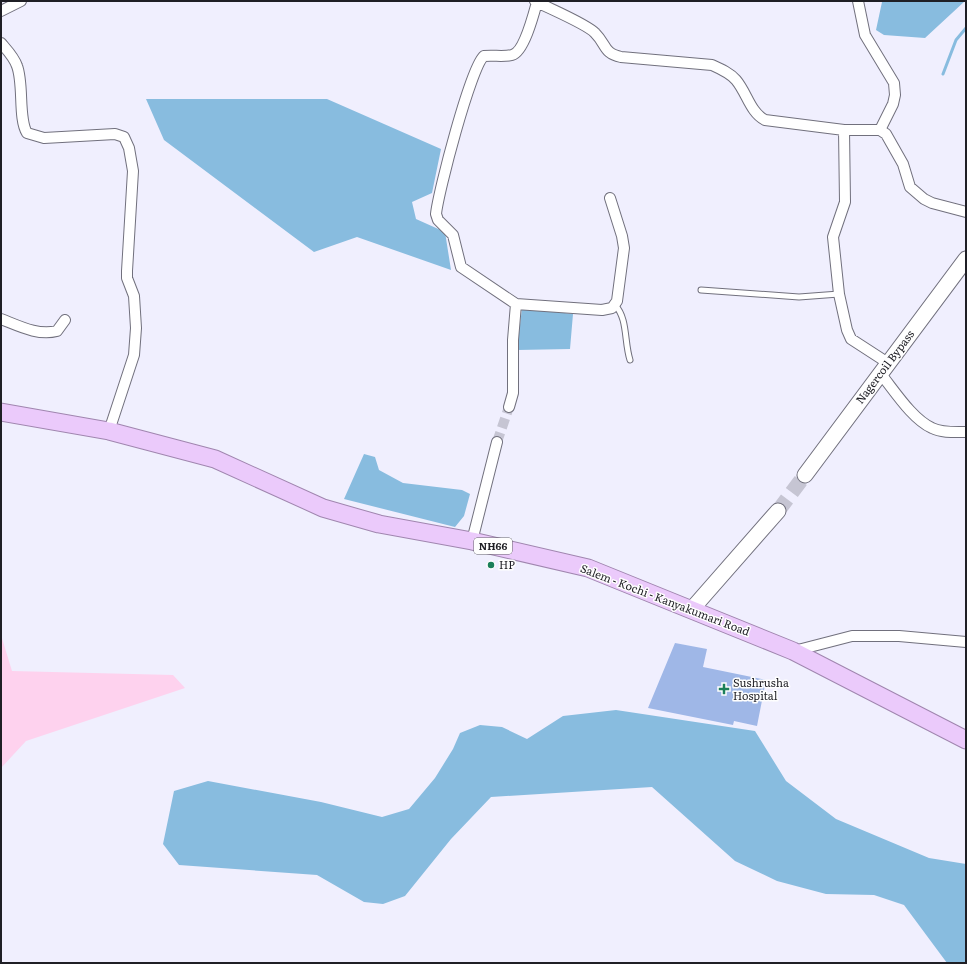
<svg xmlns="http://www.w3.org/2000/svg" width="967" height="964" font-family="Literata,serif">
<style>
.green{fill:#fed2ee}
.water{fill:#88bcdf}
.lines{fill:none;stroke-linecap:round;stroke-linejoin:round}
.stream{stroke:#88bcdf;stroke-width:3}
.building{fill:#9fb7e7}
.minor-tunnel{stroke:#c6c5d3;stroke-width:10;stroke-dasharray:10 5;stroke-linecap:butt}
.secondary-tunnel{stroke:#c6c5d3;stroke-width:15;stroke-dasharray:15 8;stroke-linecap:butt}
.service-casing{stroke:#71707d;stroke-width:7}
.minor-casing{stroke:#71707d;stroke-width:12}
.secondary-casing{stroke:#71707d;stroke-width:17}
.trunk-casing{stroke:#a086af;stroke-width:19}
.service{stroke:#fff;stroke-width:5}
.minor{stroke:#fff;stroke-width:10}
.secondary{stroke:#fff;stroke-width:15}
.trunk{stroke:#ebcafb;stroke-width:17}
.poi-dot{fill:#1b7f59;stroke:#fefefe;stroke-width:1.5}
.labels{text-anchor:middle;stroke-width:3;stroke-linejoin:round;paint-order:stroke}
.shield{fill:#fefefe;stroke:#626266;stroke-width:1}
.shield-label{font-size:10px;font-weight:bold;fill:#1f1f25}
.street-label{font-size:11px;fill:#1f1f25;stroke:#fefefe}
.poi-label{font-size:11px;fill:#1f1f25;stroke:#fefefe;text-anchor:start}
</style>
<rect width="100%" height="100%" fill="#f0effe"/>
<!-- green -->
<path class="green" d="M1,635l11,36 161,4 12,13 -159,53 -25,27z"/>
<!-- water -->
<path class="water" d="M890,1h75l-40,37 -41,-3 -8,-5 6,-28z
M146,99h181l114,50 -9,44 -20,9 4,17 29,13 6,38 -94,-33 -43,15 -150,-112z
M522,308l51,6 -3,35 -53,1z
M364,454l11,3 4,13 24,13 59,7 8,4 -6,22 -9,11 -111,-28z
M616,710l139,21 31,50 50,38 93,39 37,6v99h-19l-43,-58 -30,-10 -48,-1 -49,-13 -42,-20 -83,-74 -161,10 -40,42 -46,57 -22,8 -19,-2 -47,-27 -138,-10 -16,-21 11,-53 34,-10 113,21 61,15 27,-8 26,-31 18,-29 7,-16 20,-8 22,2 25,12 36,-23z"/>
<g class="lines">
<!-- stream -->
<path class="stream" d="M943,74l13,-34 10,-12"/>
</g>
<!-- building -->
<path class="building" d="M675,643l32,6 -4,18 63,13 -9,46 -23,-5 -1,4 -85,-17z"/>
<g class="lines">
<!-- minor-tunnel -->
<path class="minor-tunnel" d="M497,442l12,-35"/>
<!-- secondary-tunnel -->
<path class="secondary-tunnel" d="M778,511l27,-36"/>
<defs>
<path id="service" d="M701,290l98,7 40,-3
M615,305c13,14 9,36 15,55"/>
<path id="minor" d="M535,1c13,7 52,23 60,32 12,12 8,20 26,24l91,8c9,4 18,8 24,15 11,13 14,32 29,40l79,10h36l6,4 17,30 7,23 14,12 8,4 34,9
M858,1l7,34 29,48 1,12 -2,9 -13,26
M1,11l20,-10
M1,43c6,7 13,14 16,23 7,18 1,53 10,67l17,5 71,-4 9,3 5,11 4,23 -6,100v7l7,18 2,32 -2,27 -25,76
M844,130l1,72 -12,35 6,57 8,36 4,9 37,24
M516,304l86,6 10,-2 5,-7 7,-53 -2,-12 -12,-38
M1,319c18,7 37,17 56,12l8,-11
M880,373c14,17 32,46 52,55 10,5 23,4 34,4
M509,407l4,-14v-53l3,-36 -55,-37 -8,-32 -15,-15 -2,-6c2,-21 35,-148 48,-158 9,-1 20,1 28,-1 12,-3 22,-42 25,-53
M472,541l25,-99
M794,651l58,-15h47l67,6"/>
<path id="secondary" d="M805,475l161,-216
M692,609l86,-98"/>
<path id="trunk" d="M1,412l108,19 106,28 108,49 56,16 93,17 116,27 205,83 173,89"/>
</defs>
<!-- service casing -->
<use href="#service" class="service-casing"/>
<!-- minor casing -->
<use href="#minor" class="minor-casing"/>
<!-- secondary casing -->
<use href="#secondary" class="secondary-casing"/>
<!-- trunk casing -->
<use href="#trunk" class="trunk-casing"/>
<!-- service -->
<use href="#service" class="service"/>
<!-- minor -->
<use href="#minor" class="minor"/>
<!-- secondary -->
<use href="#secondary" class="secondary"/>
<!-- trunk -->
<use href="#trunk" class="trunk"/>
</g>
<!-- markers -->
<g class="poi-dot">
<circle cx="491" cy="565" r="4"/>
<path d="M722 683h4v4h4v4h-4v4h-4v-4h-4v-4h4z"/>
</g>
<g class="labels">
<!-- shield labels -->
<rect class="shield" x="474" y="538" width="38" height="16" rx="3"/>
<g class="shield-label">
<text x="493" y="550">NH66</text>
</g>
<!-- street labels -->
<g class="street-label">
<text transform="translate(885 367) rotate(-53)" y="4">Nagercoil Bypass</text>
<text transform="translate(665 600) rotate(21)" y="4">Salem - Kochi - Kanyakumari Road</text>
</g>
<!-- poi labels -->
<g class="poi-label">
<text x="499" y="569">HP</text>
<text x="733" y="687">Sushrusha<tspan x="733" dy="13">Hospital</tspan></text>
</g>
</g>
<!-- border -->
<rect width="967" height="964" fill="none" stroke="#1f1f25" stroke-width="4"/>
</svg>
